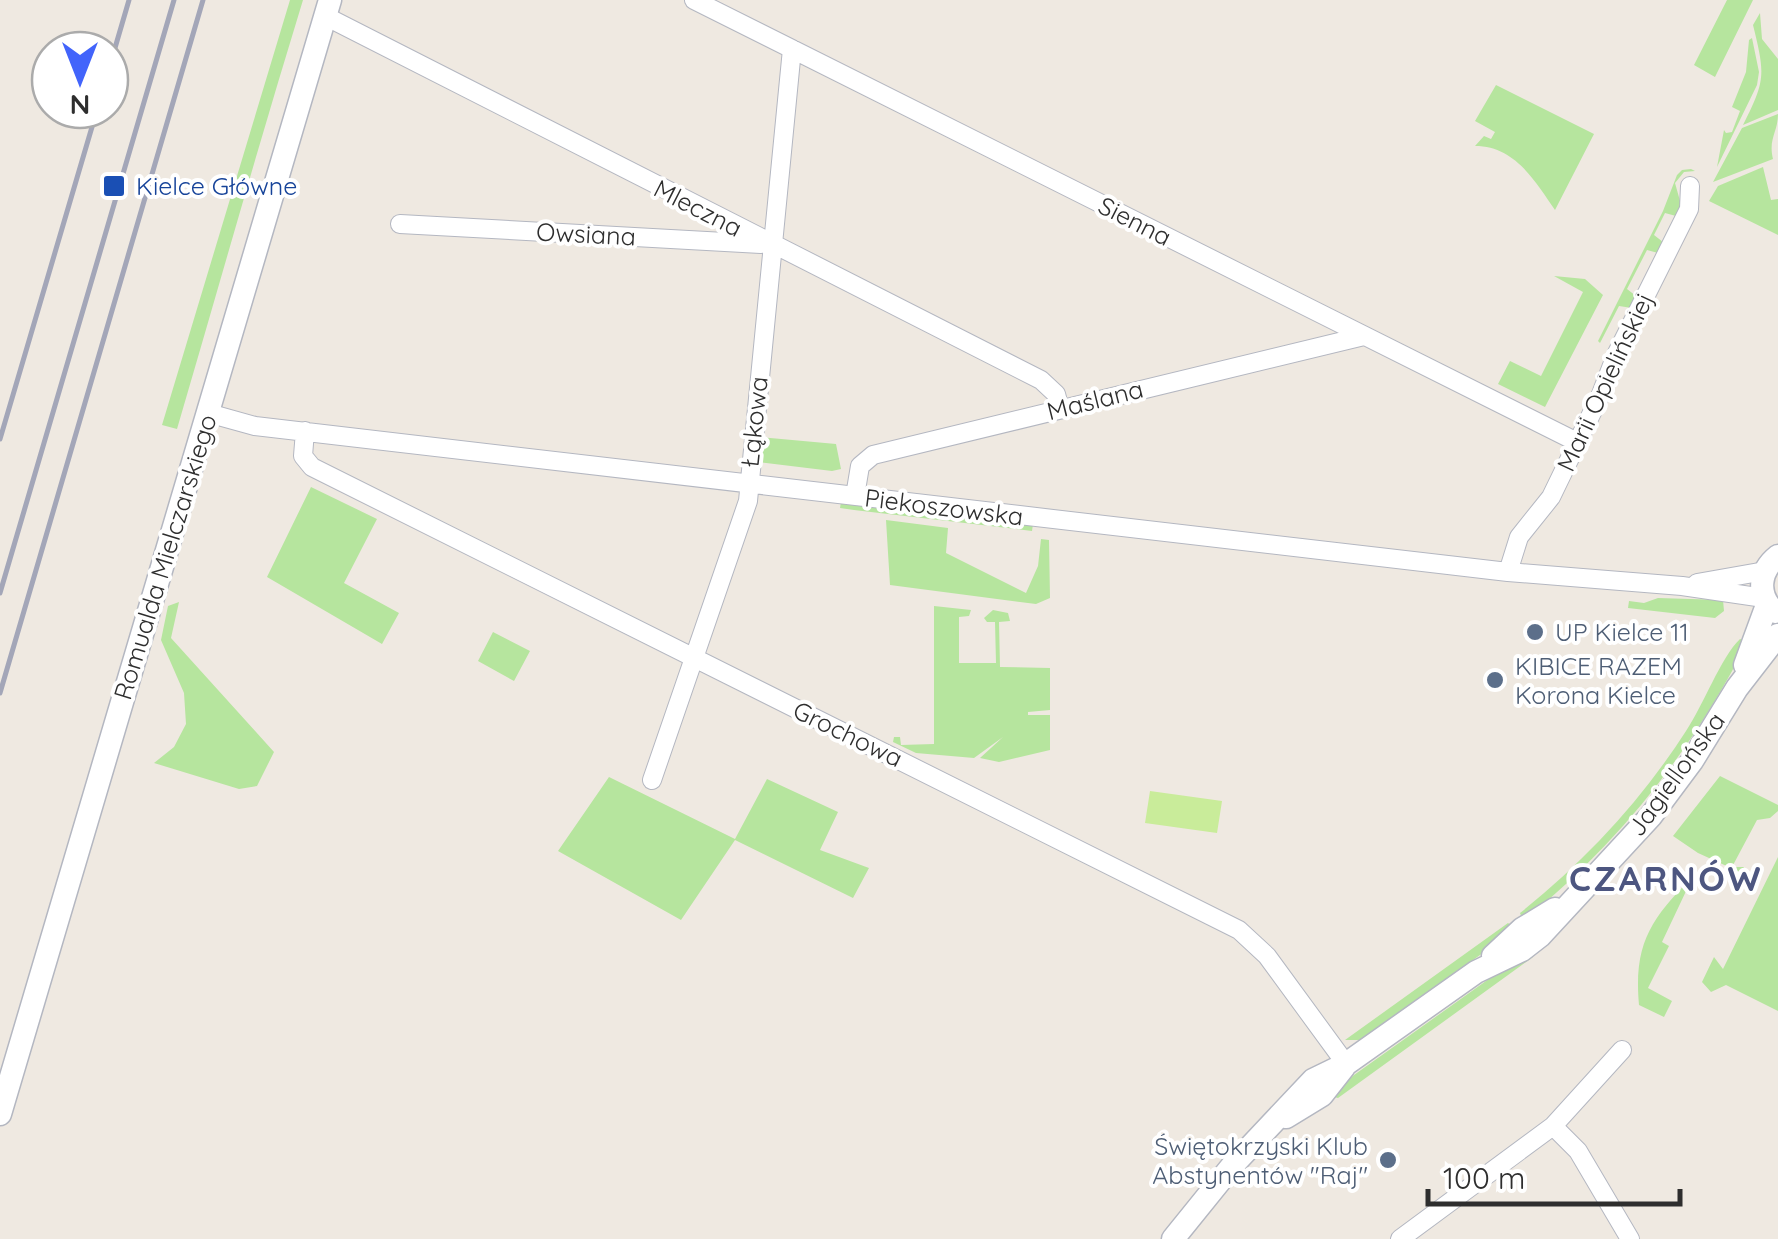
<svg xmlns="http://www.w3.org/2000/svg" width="1778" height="1239" font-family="Quicksand,sans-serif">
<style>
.green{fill:#b6e59e}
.pitch{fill:#c9ec9a}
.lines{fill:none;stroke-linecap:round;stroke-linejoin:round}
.street-casing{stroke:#b4b7c1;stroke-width:20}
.secondary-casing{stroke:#b4b7c1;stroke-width:25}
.street{stroke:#fff;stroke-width:18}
.secondary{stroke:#fff;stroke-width:22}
.rail{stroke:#a3a6b8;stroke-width:5}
.transit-dot{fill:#1a4fb4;stroke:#fff;stroke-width:4}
.service-dot{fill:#5c6f8a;stroke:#fff;stroke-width:4}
.labels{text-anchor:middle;stroke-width:8;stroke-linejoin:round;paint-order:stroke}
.transit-label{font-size:25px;fill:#164399;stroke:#fff;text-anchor:start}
.street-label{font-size:25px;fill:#2e2e2e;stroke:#fff}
.service-label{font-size:25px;fill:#4e5e75;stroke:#fff;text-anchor:start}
.district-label{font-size:35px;font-weight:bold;letter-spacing:2.5px;fill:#4d5680;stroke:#fff}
</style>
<rect width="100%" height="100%" fill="#efe9e1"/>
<!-- green -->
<path class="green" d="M290,0h13c-44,143 -84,286 -126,429l-15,-4z
M1727,0h26l-38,77 -21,-12z
M1760,13l2,26 16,20v51l-35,15c23,-45 22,-51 10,-100z
M1752,38l7,34 -2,13 -40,82 7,-37 2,3 6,-1 8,-21 -8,-4 14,-35 3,-32z
M1496,85l98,49 -39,76c-20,-29 -40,-64 -80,-64l9,-10 7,3 4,-7 -20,-11z
M1778,114c0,18 -10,25 -5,45l-60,23 29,-54z
M1763,167l8,33 7,-1v36l-69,-34 9,-15z
M1691,169l4,2 -11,1 -9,11 7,25 -6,8 -11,-3 -11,22 9,7 -5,11 -11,-3 -20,39 9,7 -4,12 -13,-2 -19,37 -2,-2 65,-130 14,-36 5,-5z
M1554,276l31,3 18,16 -58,112 -47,-23 12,-23 31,15 42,-84z
M760,437l76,7 5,25 -9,2 -74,-9z
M311,487l66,32 -33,64 55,30 -17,31 -115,-67z
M841,502l192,22 -1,7 -178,-21 -14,-2z
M886,520l62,8 -2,25 80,40 12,-27 3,-27 8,1 1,58 -14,6 -146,-19z
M1658,598l65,2 1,11 -9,7 -87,-10 1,-7 15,2z
M179,602l-8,36 103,114 -17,34 -18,3 -85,-26 20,-16 12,-23 -2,-31 -23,-53 7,-34z
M934,606l37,4 -2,6 -10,1v46h37l-1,-41h-8l-3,-4 9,-8 15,3 2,8 -11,1 1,45 50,1v42l-22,2v3h22v35l-51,12 -19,-4 23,-21 -29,21 -58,-5 -23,-11 1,-5h6l1,8 33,-1z
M493,632l37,19 -16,30 -36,-20z
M1740,639l8,2c-56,110 -129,203 -225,280l-3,-8c65,-52 121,-112 166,-182 17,-25 35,-74 54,-92z
M1720,776l58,29v6l-8,7 -13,2 -25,47h12l-2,6 -44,-20 -25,-17z
M609,777l126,62 32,-60 71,33 -18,38 49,18 -16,30 -118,-58 -54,80 -123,-69z
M1778,857v154l-52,-26 -15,7 -9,-10 12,-25 9,12z
M1696,873l6,3 -3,7 -7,-3 -4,7 -26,55 7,4 -21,42 24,13 -8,16 -25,-12c-6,-65 15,-89 57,-132z
M1508,923l4,3 -11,14 -140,100h-16z
M1531,949l2,8 -195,141 -8,-2 24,-21z"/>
<!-- pitch -->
<path class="pitch" d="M1150,791l72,10 -5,32 -72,-10z"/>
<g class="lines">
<defs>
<path id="street" d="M694,0l883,442
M325,16l716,364 15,14 4,15
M400,224l361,20
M208,413l47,13 1253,146 174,14 82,12
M305,431l-2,25 9,11 927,463 28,26 79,108
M855,496l5,-30 13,-11 491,-119
M1508,572l11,-35 32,-40 50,-103 15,-39 73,-146 1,-23
M1697,583l68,-12
M652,780l96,-279 44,-452
M1553,1126l25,25 52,88
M1400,1239l153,-113 69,-76"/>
<path id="secondary" d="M1775,612c-19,-17 -16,-41 3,-56
M1745,665l22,-60
M1493,956l29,-27 33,-20
M0,1114l330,-1114
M1286,1117l36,-22 22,-28
M1173,1239l59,-73 81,-86 33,-16 130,-92 46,-22 18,-14 111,-120 41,-55 45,-73 41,-53"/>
</defs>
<!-- street casing -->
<use href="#street" class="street-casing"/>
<!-- secondary casing -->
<use href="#secondary" class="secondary-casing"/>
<!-- street -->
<use href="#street" class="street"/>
<!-- secondary -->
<use href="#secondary" class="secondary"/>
<!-- rail -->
<path class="rail" d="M110,65l19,-65
M0,439l97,-329
M0,593l174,-593
M0,693l203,-693"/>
</g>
<!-- markers -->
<rect class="transit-dot" x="102" y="174" width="24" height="24" rx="5"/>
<g class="service-dot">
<circle cx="1535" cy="632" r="10"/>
<circle cx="1495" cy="680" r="10"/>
<circle cx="1388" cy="1160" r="10"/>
</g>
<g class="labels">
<!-- transit labels -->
<g class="transit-label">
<text x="136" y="195">Kielce Główne</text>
</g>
<!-- street labels -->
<g class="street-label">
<text transform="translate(698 208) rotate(27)" y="9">Mleczna</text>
<text transform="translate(1135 221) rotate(27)" y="9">Sienna</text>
<text transform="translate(586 234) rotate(3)" y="9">Owsiana</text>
<text transform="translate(1605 382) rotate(-65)" y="9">Marii Opielińskiej</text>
<text transform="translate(1095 400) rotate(-14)" y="9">Maślana</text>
<text transform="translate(754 422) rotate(-84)" y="9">Łąkowa</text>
<text transform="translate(944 507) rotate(7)" y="9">Piekoszowska</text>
<text transform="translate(165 557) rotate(-73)" y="9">Romualda Mielczarskiego</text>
<text transform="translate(848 734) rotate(26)" y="9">Grochowa</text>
<text transform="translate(1676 774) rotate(-54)" y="9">Jagiellońska</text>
</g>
<!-- service labels -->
<g class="service-label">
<text x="1555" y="641">UP Kielce 11</text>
<text x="1515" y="675">KIBICE RAZEM<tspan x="1515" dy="29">Korona Kielce</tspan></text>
<text x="1368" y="1155" text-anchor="end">Świętokrzyski Klub<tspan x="1368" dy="29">Abstynentów "Raj"</tspan></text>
</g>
<!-- district labels -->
<g class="district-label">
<text x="1666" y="891">CZARNÓW</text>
</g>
</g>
<!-- north arrow -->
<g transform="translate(80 80) rotate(180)"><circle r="48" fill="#ffffff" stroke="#ababab" stroke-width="2.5"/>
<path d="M0-8L18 38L0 25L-18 38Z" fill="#4264fb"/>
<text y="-15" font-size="28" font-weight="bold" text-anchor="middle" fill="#2e2e2e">N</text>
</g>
<!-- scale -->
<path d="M1428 1189v15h252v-15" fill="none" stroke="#2e2e2e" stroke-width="5"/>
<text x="1443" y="1189" font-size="30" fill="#2e2e2e" stroke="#ffffff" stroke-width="8" paint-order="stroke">100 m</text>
</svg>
